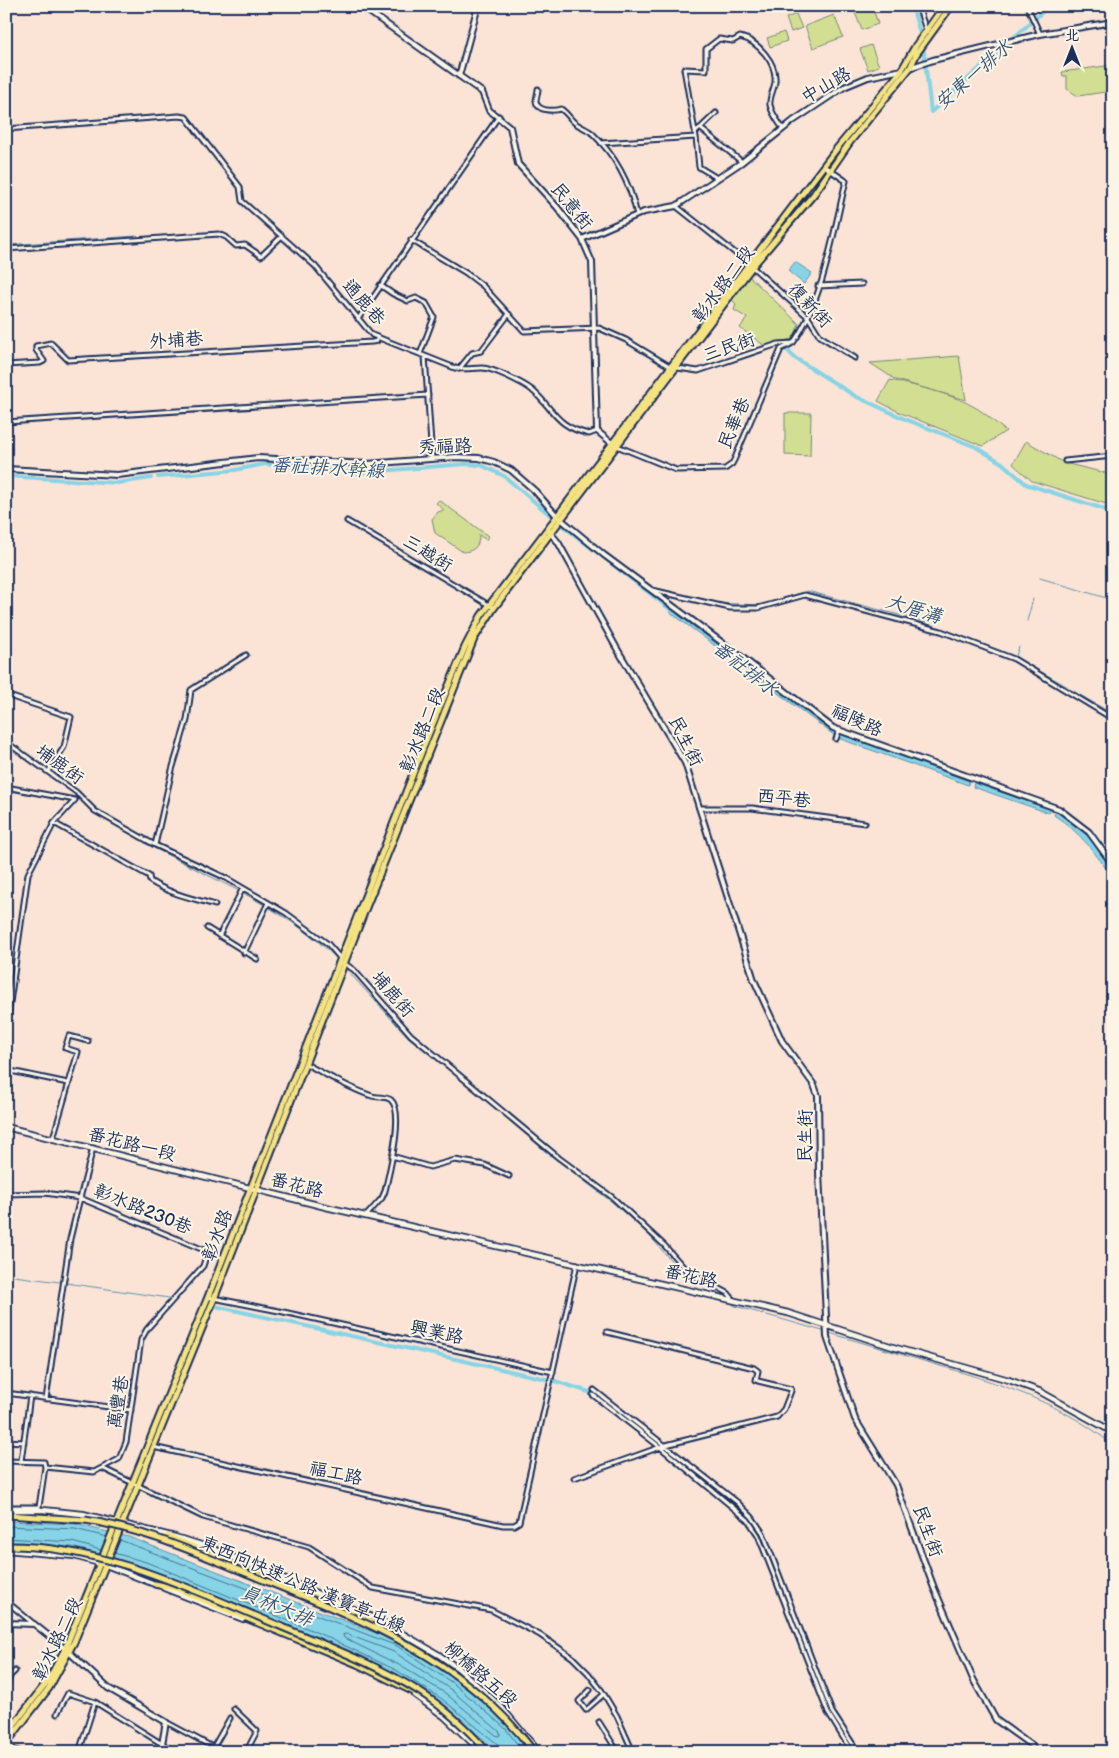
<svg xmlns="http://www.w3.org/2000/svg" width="1119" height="1758" font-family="'Balsamiq Sans','LXGW WenKai TC',sans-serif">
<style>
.green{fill:#d2df92;stroke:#768778}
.water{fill:#87d4e6;stroke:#5c92b0}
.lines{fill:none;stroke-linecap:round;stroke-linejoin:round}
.shore{stroke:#467194;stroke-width:1}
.stream{stroke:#5c92b0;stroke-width:1}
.canal{stroke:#87d4e6;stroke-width:4}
.minor-casing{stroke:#1b2f5e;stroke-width:7}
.tertiary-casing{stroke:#1b2f5e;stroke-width:8}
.secondary-casing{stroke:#1b2f5e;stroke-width:8}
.primary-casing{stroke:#1b2f5e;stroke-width:9}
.trunk-casing{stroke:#1b2f5e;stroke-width:9}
.minor{stroke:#fcf5e5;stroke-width:3}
.tertiary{stroke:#fcf5e5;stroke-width:4}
.secondary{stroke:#fcf5e5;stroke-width:4.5}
.primary{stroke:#f5e382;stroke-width:5}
.trunk{stroke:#f5e382;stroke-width:5}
.trunk-bridge-casing{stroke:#1b2f5e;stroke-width:9;stroke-linecap:butt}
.trunk-bridge{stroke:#f5e382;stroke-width:5}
.labels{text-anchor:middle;stroke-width:4;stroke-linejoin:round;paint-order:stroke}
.street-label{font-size:18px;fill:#1b2f5e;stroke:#fcf5e5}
.water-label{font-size:19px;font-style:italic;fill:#365880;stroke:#fcf5e5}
</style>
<rect width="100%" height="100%" fill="#fbe4d5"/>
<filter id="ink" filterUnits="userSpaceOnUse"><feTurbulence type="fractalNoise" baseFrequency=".02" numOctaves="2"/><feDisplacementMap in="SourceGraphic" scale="10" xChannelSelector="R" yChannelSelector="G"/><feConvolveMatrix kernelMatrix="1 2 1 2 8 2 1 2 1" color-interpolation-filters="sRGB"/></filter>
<g filter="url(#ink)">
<!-- green -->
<path class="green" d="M858,6h14l6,18 -16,6 -9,-22z
M796,14l6,14 -11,4 -5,-14z
M834,15l9,22 -30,11 -8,-22z
M784,32l3,9 -17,6 -3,-9z
M871,45l8,21 -11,4 -8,-21z
M1113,65l-1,26 -34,5 -11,-7v-13h-4l-1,-4z
M749,276l50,48 -6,15 -28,7 -25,-18 7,-10 -13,-8 2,-6 -5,-5z
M959,356l7,44 -70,-20 -26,-17z
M890,380c29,7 62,13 88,29 10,6 18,15 28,22l-23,15 -82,-33 -23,-12z
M785,413h26l-1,43 -25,-1z
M1026,441l38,22 46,11 3,6v26l-81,-25 -19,-17z
M439,500l49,36 -2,4 -7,-5c0,12 -5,16 -16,17l-28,-19 -3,-14 6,-7 6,-2 -8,-7z"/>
<!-- water -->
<path class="water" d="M795,262l17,11 -8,11 -16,-13z
M673,611l163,122 -1,3 -165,-124z
M840,734l129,47 -1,4 -130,-47z
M974,783l77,26 -2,4 -76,-26z
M1056,811c19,11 57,44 57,68 -18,-27 -32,-46 -59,-64z
M6,1521l69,3 54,13 270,105 58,38 53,45 19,27h-30l-60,-49 -45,-29 -80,-37 -170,-70 -72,-20 -66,-4z"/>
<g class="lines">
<!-- shore -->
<path class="shore" d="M6,1526l69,3 32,8
M6,1538l66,4 29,8
M120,1540l277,106 57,38 52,45 17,23
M114,1553l32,9 170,70 80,38 46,29 58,47 1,6
M346,1634l48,18 56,37 50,43v3l-3,1 -52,-43 -46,-28 -55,-27 -1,-3z"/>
<!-- stream -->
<path class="stream" d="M6,245l130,-9
M1040,578l73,22
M649,586l46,12
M807,591l112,29 93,36
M716,603l45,2 42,-13
M1027,621l6,-22
M1016,656l3,-9
M1015,657l53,30
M1073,691l40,23
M146,844l93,47
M243,893c33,18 68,39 94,66
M345,968l63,69 80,64 58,51 66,50 36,32 32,37 44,25
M6,1275l54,7
M66,1283l103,15
M730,1302l5,4c61,17 122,35 182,53 70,21 139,39 196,86
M688,1468l62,49
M757,1528l75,189"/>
<!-- canal -->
<path class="canal" d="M912,6l9,31
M923,44l8,68 118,-106
M785,348l10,10 60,38 52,24 69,27 26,16 24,21 87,28
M6,476l112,7 33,-5
M158,477l77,-7 30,-6 90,9 110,-9 16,1 23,11 59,50 112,87
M215,1306l340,75 40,13 22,18"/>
<defs>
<path id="minor" d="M918,6l8,24
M1027,6l13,28
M538,89c0,4 -2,9 -2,12 1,11 18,10 25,8 6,4 9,10 14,14 6,4 12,6 17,10 24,23 38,50 45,82
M700,128l42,34
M6,129l173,-13 7,1 54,70 2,14 73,65 57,69 83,33c10,2 17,0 27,0 11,0 41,15 50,22 23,20 23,36 57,44l8,-3
M696,132l20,-19
M601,143l95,-6
M717,178l-18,-11 -3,-30 -12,-68 22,1v-21l13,-10 14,2 7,-4c18,4 37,26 35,45 -1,8 -6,15 -5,23 2,9 8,16 13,24
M676,206l73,58 59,53 12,19 35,22
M411,240l55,33 17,13 41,45 75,-3 27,12 45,27 27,4 80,-27 15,-1c31,-44 40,-110 53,-162l-22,-15
M6,249l213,-15 7,3 10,9 9,-1 16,11 21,-20
M380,285l13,9 15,7 8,-3 10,5 8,14 -14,37
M818,286l44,-2
M358,319l141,-203
M425,356l7,103
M6,365l34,-2 4,-2 -8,-11v-4l15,-3 17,17 304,-18 5,-1v-3
M459,369l13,-16 9,-2 28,-37
M6,422l422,-27
M617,446l59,24 49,-1 7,-5 3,-6 46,-109 10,-5
M1065,461l48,-5
M347,521l147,87
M652,590l78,18h28l47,-13 136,36 73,28 99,60
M6,695l65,22 -7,30 -16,25
M836,739l3,-8
M6,742l70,50 19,19 60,34 71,33 60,35 42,31 12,14
M6,787l69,13 -21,23 -26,51 -22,157
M699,808h53l113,15
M54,823l95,53 1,5c20,13 42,17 65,24
M155,845l17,-75 15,-50 4,-30 55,-35
M207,928l50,31
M219,936l24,-48
M244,953l24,-50
M344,963l10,7 57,65 148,123 53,39 52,48 23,26 41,22 5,6
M306,1064c21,11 42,24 66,32 6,2 14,0 19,4 14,12 -2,73 -6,91l-3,7 -16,18
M6,1070l62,13
M53,1138l25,-86 -13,-4 4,-12 19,5
M93,1148l-13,50 143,60
M392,1156l38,11 25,-7 30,5 24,11
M6,1194l39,-1 35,5 -10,41 -24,160
M208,1297l71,14 274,61
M594,1390l143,112 15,15 11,16 69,179 26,40
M6,1393l125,17
M593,1395l67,52 88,73 10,15 70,178 24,39
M6,1441l18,1
M153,1447l350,78h11l5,-3 7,-32 51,-226
M6,1461l38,1 1,5 49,5 25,-13 7,-17 15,-102 6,-11 56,-63 5,-16
M21,1461l9,-65
M104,1469l99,48 106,30 64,41 118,22 49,25 32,22 16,16 14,18 15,25 16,36
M574,1478l92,-33 111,-28 7,-8 7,-18v-2l-33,-8 -2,-1 2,-9 -4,-3 -147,-36
M6,1507h33l6,-40
M6,1601l28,23
M6,1689l4,-13 5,-5
M590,1690l-11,11 7,9 17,-15
M234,1709l23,22 -11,21
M57,1714l11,-21 27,9 67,42
M166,1722l56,30
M599,1722l19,30
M6,1746l15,6
M213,1748l17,-30
M79,1752l16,-50"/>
<path id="tertiary" d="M361,6l121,86 7,18 21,17 8,37 39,43 25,32 10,23 5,169 16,13
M909,68l24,-8 107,-26 73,-12
M459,76l19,-70
M582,239l62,-27 32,-6 66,-44 51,-41 51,-34 24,-10 34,-7
M6,469l111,6 141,-17 109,6 89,-7 23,1 15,4 17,8 24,21 22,25 47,39 139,103 90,70 226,81 30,23 24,33
M547,529l11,13 58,105 69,116 69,217 28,61 32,44 4,11 1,77 8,164 28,82 41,66 38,103 39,91 23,41 36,26 2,6
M6,1623l28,1 35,28 39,36 58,34 -4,22 12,8"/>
<path id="secondary" d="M6,1127l320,80 462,106 108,35 113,32 30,11 74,41
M6,1510h37l40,4 92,23 36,11 166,71 62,36 20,14 43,39 37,44
M6,1550l68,6 32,9 51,20
M164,1588l79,31
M415,1695l30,22 37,35"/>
<path id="primary" d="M6,1735l43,-56 16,-30 143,-352 221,-564 36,-86 16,-31 357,-469 63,-76 15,-26 28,-39
M6,1744l43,-56 25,-46 140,-343 151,-389 109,-271 20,-31 258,-341 62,-73 36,-52 60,-74 7,-15 34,-47"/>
<path id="trunk" d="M6,1515l79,5
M168,1536l196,82 19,10 7,6
M155,1584l19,4 183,76 69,34"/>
</defs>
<!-- minor casing -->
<use href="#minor" class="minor-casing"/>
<!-- tertiary casing -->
<use href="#tertiary" class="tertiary-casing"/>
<!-- secondary casing -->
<use href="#secondary" class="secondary-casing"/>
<!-- primary casing -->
<use href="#primary" class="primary-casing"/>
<!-- trunk casing -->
<use href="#trunk" class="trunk-casing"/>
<!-- minor -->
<use href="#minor" class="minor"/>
<!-- tertiary -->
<use href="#tertiary" class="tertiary"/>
<!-- secondary -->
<use href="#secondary" class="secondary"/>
<!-- primary -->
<use href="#primary" class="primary"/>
<!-- trunk -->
<use href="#trunk" class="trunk"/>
<defs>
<path id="trunk-bridge" d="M85,1520c56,8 109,32 161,53 107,43 216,82 288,179
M6,1546c96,-1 187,44 274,80 47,20 96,38 140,66 25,16 48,38 68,60"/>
</defs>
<!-- trunk-bridge casing -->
<use href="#trunk-bridge" class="trunk-bridge-casing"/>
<!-- trunk-bridge -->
<use href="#trunk-bridge" class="trunk-bridge"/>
</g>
</g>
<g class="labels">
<!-- street labels -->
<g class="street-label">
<text transform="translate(826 85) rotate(-30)" y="6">中山路</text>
<text transform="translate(572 206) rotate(51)" y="6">民意街</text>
<text transform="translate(723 284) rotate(-53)" y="6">彰水路二段</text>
<text transform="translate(364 302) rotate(48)" y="6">通鹿巷</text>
<text transform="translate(810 305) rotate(46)" y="6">復新街</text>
<text transform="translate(176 340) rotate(-4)" y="6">外埔巷</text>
<text transform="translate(729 347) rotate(-19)" y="6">三民街</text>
<text transform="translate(734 423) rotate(-67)" y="6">民華巷</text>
<text transform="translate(445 446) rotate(-2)" y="6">秀福路</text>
<text transform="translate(428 553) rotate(31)" y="6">三越街</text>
<text transform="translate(857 720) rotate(24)" y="6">福陵路</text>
<text transform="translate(422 730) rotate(-68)" y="6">彰水路二段</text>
<text transform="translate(686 741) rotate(63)" y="6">民生街</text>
<text transform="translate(60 764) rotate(36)" y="6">埔鹿街</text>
<text transform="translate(784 798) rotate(6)" y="6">西平巷</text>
<text transform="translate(393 994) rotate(49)" y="6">埔鹿街</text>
<text transform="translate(805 1136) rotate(-90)" y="6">民生街</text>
<text transform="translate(132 1144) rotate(14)" y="6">番花路一段</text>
<text transform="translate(297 1185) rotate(14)" y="6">番花路</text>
<text transform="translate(143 1209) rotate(22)" y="6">彰水路230巷</text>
<text transform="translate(217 1235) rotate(-69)" y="6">彰水路</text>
<text transform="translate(691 1276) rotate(12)" y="6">番花路</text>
<text transform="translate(437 1332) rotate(12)" y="6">興業路</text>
<text transform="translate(118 1402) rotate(-81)" y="6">萬豐巷</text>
<text transform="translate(336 1473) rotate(12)" y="6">福工路</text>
<text transform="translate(928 1531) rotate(70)" y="6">民生街</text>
<text transform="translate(303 1584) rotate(23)" y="6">東西向快速公路 漢寶草屯線</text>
<text transform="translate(57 1639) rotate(-64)" y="6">彰水路二段</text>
<text transform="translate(481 1674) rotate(41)" y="6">柳橋路五段</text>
</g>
<!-- water labels -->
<g class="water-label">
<text transform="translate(973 74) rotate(-41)" y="7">安東一排水</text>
<text transform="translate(328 467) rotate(3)" y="7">番社排水幹線</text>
<text transform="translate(914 608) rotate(17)" y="7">大厝溝</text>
<text transform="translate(746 668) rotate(38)" y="7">番社排水</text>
<text transform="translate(277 1605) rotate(23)" y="7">員林大排</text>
</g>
</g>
<!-- margin -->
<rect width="1119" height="1758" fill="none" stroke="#fcf5e5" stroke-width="25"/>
<rect x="12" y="12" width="1094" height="1733" fill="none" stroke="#1b2f5e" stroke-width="2" filter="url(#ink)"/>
<!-- north arrow -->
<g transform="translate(1072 48)" stroke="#fcf5e5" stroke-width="4" paint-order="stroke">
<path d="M0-4L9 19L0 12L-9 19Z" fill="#1b2f5e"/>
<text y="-8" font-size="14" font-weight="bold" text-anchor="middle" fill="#1b2f5e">北</text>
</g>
</svg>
